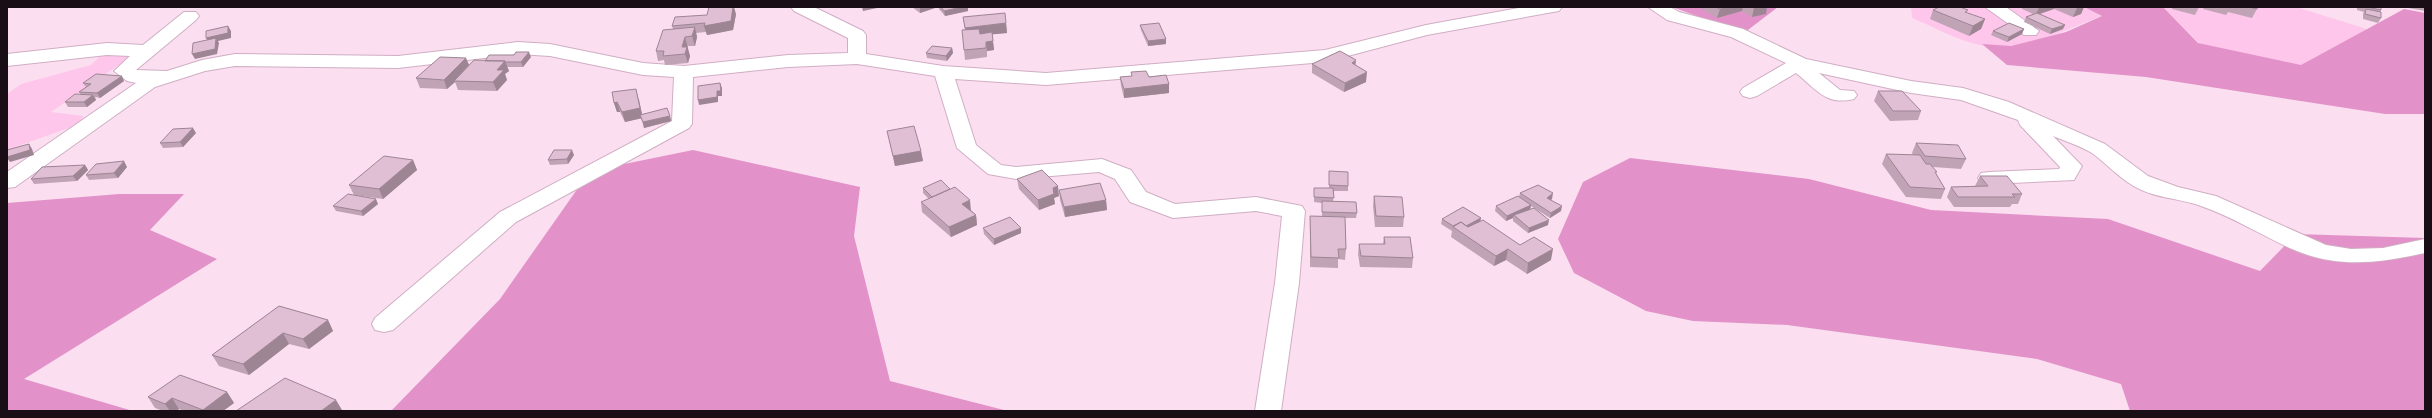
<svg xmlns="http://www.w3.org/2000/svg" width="2432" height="418" font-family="'IBM Plex Sans',sans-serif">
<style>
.green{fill:#fec6eb}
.forest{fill:#e292c9}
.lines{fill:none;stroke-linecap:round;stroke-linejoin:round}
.minor-casing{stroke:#d0aec4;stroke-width:2}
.minor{fill:#fff;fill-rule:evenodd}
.wall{fill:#c1a3b6}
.shaded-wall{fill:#9d8594}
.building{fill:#e0bed4;stroke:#9d8594}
</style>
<rect width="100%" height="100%" fill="#fbdff1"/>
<!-- green -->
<path class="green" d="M1911,7h173l18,9c-40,15 -86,40 -130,27 -20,-5 -40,-17 -60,-25z
M2163,7h133l71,22 -54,39 -110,-21z
M104,52l26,5 -79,55 33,4 -7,9 -70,25v-56l14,-10 70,-19z"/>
<!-- forest -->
<path class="forest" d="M1672,7h106l-34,26z
M2084,7h79l35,36 103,22 103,-56 21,4v101h-40l-239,-37 -139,-12 -25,-21 29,2 55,-14 36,-16z
M693,150l167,37 -6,49 36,145 118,30h-617l109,-112 90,-128z
M1630,158l179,21 122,31 177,9 152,52 36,-37 129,4v173h-295l-9,-27 -84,-25 -250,-34 -94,-4 -47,-10 -72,-38 -16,-34 25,-57z
M119,194h65l-34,36 67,29 -193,120 109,32h-126v-208z"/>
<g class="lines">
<defs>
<path id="minor" d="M791,7h23l49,24 3,4v19l77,12 103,7 279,-23 101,-25 98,-18h38l-3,4 -6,1 -126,23 -102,27 -279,23 -91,-6 21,66 25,20 15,2 86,-8 29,11 15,22 29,12 81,-7 46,9 3,5 -6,72 -18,128h-26l20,-128 7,-67 -26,-5 -83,7 -43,-16 -15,-23 -16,-7 -83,7 -28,-5 -31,-26 -22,-72 -78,-12 -69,3 -95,10 -1,47 -3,4 -173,94 -123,108 -9,2 -9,-2 -3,-6 3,-6 125,-106 172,-91 2,-44 -31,-2 -93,-19 -32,-2 -120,14 -163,-2 -30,5 -50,16 -140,100 -8,1v-16l129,-89 -9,-2 -13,-10 16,-15 -23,-1 -100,11v-12l100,-11 36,2 41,-33h12l3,4 -3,4 -60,50 31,1 35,-11 33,-6 163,2 120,-14 32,2 93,19 41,3 104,-11 60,-2v-15l-54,-27z
M1648,7h22l9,5 64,17 63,30 105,22 52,7 46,14 96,42 43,32 30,11 38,9 110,49 25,4 32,-1 42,-9v14c-47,10 -88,16 -133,-4 -31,-14 -59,-32 -91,-43 -22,-8 -49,-8 -69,-21 -15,-9 -26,-22 -40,-32 -12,-7 -27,-12 -39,-17l29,30 -8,14 -85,4 -8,-1 -3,-5 3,-5 8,-1 70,-3 1,-2 -40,-42 -2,-5 -57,-20 -50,-7 -92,-20 21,17 14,1 3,4 -3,4c-28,7 -38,-10 -58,-26l-39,23 -7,2 -7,-2 -3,-4 3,-4 43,-25 -55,-26 -64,-17z
M1985,7h21l33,24 -3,4h-12z"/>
</defs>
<!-- minor casing -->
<use href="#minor" class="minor-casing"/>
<!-- minor -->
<use href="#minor" class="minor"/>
</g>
<!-- wall -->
<path class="wall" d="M912,7h26l-18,6z
M939,7h29v4l-23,5 -6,-7z
M1703,7h64l-1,7 -14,3 -10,-6 -25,7 -15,-9z
M2022,7h62l-3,7 -8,3 -19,-8 -14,5 23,15 -13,5 -26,-12 2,-5 7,-3 -11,-5z
M2172,7h27l-4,8 -23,-6z
M2204,7h54l-6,11 -24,-6 -2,3 -23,-6z
M2357,7h24v3l-1,2 1,6 -3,5 -15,-4v-5l1,-2 -7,-2z
M2403,7h22v4z
M1933,10l34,3 18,6 -4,10 -12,7 -39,-17z
M736,14l-3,16 -26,5 -1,-3 -10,1 1,4 -2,9h-7l-1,2 3,8 -2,7 -23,2 -1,-5 -6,1 -2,-10 17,-22 -1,-3z
M963,17l43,6 1,10 -15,1 2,16 -7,1v6l-22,3 -1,-10 1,-20z
M1140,25l26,19 -18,2 -7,-16z
M2024,29l-2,5 -15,8 -16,-7 2,-4z
M952,48l1,5 -6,8 -20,-3 -1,-5z
M531,57l-8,10h-16l2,4 -4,3 2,6 -10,11 -39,-1 -3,-8 -8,7 -27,-1 -4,-10 53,-13 16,-4z
M1312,64l43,1 11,17 -22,10 -32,-19z
M1131,72l38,12v9l-45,5 -3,-12 -1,-9 12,-1z
M124,81l-24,17 -5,-1 1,3 -9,7h-19l-3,-5 16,-7 -2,-3 7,-5 -3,-4z
M1878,91l43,20 -3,9 -28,1 -16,-20z
M639,99l3,15 28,2 1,5 -27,7 -3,-10 -16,4 -5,-10h-3l-3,-9z
M887,131l34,20 2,10 -28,5z
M196,133l-13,14 -20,1 -3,-5z
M1916,143l50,16 -5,10 -28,-2 3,7 9,15 -4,10 -35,-2 -24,-33 4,-10 27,1 -1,-2z
M574,155l-6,9 -18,1 -2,-5z
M413,160l4,10 -34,29 -29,-4 -5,-10z
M85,165l3,5 -11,11 -43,3 -3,-5z
M127,167l-9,11 -29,2 -3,-5z
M1329,171l19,15v5h-14l-1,10 24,12 -1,5h-11l1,31 -1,11 -7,-1v9l-28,-1v-51h12v-13l-8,-1v-14h15z
M1980,176l42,18 -4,10h-6l-2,3h-56l-7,-10 4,-10 25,-1h-1z
M1017,179l42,17 -5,2 1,6 -16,6 -20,-21z
M923,188l27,1 26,26 1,10 -26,12 -29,-25 -1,-10 8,-3 -6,-6z
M1059,190l47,10 1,10 -42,7 -5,-17z
M1520,193l32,6 -1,1 10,11 -11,7 -19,-12 -1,4 18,15 -20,8 -15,-12v-3l-7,3 -11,-10 1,-5 23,-9z
M1374,196l30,21 -1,10h-28l-2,-21z
M378,204l-15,12 -27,-5 -3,-5z
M1481,218l-1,3 40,24 31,15 -24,14 -21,-14 -12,6 -43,-29 1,-6 -11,-7 1,-5z
M983,228l38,5 -27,12 -10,-11z
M1384,237l29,21 -1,10 -52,-1 -2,-13 1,-10h24z
M279,306l49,14 5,11 -24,18 -20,-5 -40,31 -30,-9 -7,-11z
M227,392l7,11 -11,8h-39l-5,-2 -2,2h-14l-8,-3 -7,-11z"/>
<!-- shaded-wall -->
<path class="shaded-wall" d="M733,7h1l2,7 -3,16 -26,5 -3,-9z
M862,7h20l-19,4z
M920,7h18l-18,6z
M962,7h6v4l-23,5 -1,-5z
M1727,7h16l-1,4 -25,7 3,-9z
M1759,7h8l-1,7 -14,3 2,-9z
M2039,7h16l-1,2 -18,6z
M2080,7h4l-3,7 -8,3 4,-9z
M1985,19l-4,10 -12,7 4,-10z
M1006,23l1,10 -41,4 -1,-9z
M2065,25l-2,4 -13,5 2,-5z
M228,26l3,5v7l-13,3 1,2 -2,11 -22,5 -3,-5 17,-11 -3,-5z
M695,27l2,10 -2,9 -3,-10z
M2024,29l-2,5 -15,8 2,-5z
M685,37l5,19 -2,7 -3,-9 -3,-7z
M1166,39v5l-18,2v-5z
M993,41l1,9 -7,1 -1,-9z
M952,48l1,5 -6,8 -1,-5z
M529,52l2,5 -8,10 -2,-5z
M466,58l4,9 -16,14 1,1 -8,7 -3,-9z
M1356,60l-1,9 -3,-6z
M505,61l4,10 -4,3 2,6 -10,11 -4,-9 4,-12z
M1367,72l-1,10 -22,10 1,-9z
M122,76l2,5 -24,17 -3,-5z
M720,83l2,5v8h-4v6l-19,3 -1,-5 19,-9z
M1169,84v9l-45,5v-9z
M636,89l7,29 -18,4 -3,-10z
M93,95l3,5 -9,7 -3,-5z
M617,102l3,10h-3l-3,-9z
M670,116l1,5 -27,7 -1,-6z
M193,128l3,5 -13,14 -3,-5z
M29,144l3,5 2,6 -24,7 -3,-4v-1z
M572,150l2,5 -6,9 -1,-5z
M921,151l2,10 -28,5 -2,-10z
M413,160l4,10 -34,29 -4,-10z
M124,161l3,6 -9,11 -4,-5z
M85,165l3,5 -11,11 -4,-5z
M1058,186l1,10 -5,2 1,6 -16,6 -1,-10 15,-12z
M1553,193l-1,6 -6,4 1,-5z
M376,199l2,5 -15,12 -2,-5z
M970,200l1,11 -7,3 -2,-10z
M1106,200l1,10 -42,7 -1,-10z
M1531,205l-1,5 -16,5 -1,3 -7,3 1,-5z
M1562,206l-1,5 -11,7 1,-5z
M976,215l1,10 -26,12 -2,-10z
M1481,218l-1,5 -15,9 1,-6z
M1549,220l-1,5 -20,8 1,-5z
M1021,228v5l-27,12v-6z
M1508,249l-2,11 -12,6 2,-10z
M1553,249l-2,11 -24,14 1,-11z
M328,320l5,11 -24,18 -6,-10z
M283,333l6,11 -40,31 -6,-11z
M227,392l7,11 -11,8h-19l-1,-1z
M172,398l7,11 -2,2h-7l-5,-7z
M336,400l6,10v1h-21z"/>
<!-- building -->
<path class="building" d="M709,7h24l-2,14 -27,5 1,-3 -33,3 3,-9 32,-2z
M941,7h21l-18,4z
M1716,7h11l-7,2z
M1939,7h21l8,3 -3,2 20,7 -12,7 -40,-16z
M2249,7h9l-1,2z
M2367,7h14v3z
M2366,9l15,3v6l-16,-4z
M1005,13l1,10 -41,5 -2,-11z
M2037,13l28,12 -13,4 -26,-12z
M1159,23l7,16 -18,2 -8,-16z
M2009,23l15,6 -15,8 -16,-6z
M228,26v7l-22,5v-7z
M695,27l-3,9 -7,1 -3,10h5l-2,7 -22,2 1,-5h-8l7,-21z
M979,29l1,5 12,-2 1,9 -7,1v6l-22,2 -2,-20z
M216,38l-1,11 -23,5 1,-11z
M932,46l20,2 -6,8 -20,-3z
M1340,51l16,9 -4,3 15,9 -22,11 -33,-19z
M516,52h13l-8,10h-15l-1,-1h-20l4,-6h25z
M440,57l26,1 -22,22 -28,-2z
M474,60l31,1 -8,9h7l-11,12 -39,-1z
M1146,71l3,6 17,-2 3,9 -45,5 -4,-12 12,-1 -1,-4z
M96,74l26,2 -25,17 -18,-1 12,-8 -8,-1z
M720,83l1,8h-4v6l-19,3v-14z
M636,89l4,19 -18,4 -5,-10 -3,1 -2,-11z
M1878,91h24l19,20h-28z
M75,94l18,1 -9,7h-19z
M667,108l3,8 -27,6 -3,-7z
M914,126l7,25 -28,5 -6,-25z
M193,128l-13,14 -20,1 13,-14z
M1916,143l42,2 8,14 -41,-3z
M29,144l1,6 -23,7v-7z
M554,150h18l-5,9 -19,1z
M1886,154l34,1 6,9h4l7,8h-2l10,17 -35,-2z
M384,156l29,4 -34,29 -30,-4z
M124,161l-10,12 -28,2 10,-11z
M85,165l-12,11 -42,3 11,-12z
M1042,170l16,16 -5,2 1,6 -16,6 -21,-21z
M1329,171l19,1v14l-19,-1z
M1980,176h27l15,18h-10l3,3h-57l-7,-10 37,-1z
M941,180l9,9 -18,8 -9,-9z
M1100,183l6,17 -42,7 -5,-17z
M1538,185l15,8 -6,5 15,8 -11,7 -31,-20z
M955,187l15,13 -8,4 14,11 -27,12 -28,-25z
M1314,188h19l1,10 -20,-1z
M348,194l28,5 -15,12 -28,-5z
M1374,196l28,1 2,20 -28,-1z
M1518,196l13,9 -24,11 -11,-10z
M1322,201l34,1 1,11 -35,-1z
M1463,207l18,11 -15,8 -5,-4 -8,4 -11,-7z
M1534,208l15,12 -20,8 -15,-13z
M1310,216l35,1 1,32h-8l1,9 -28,-1z
M1010,217l11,11 -27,11 -11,-11z
M1483,220l37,25 14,-8 19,12 -25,14 -20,-14 -12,7 -43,-29 8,-5 7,5z
M1384,237h26l3,21 -52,-2 -2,-12h26z
M279,306l49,14 -25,19 -20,-6 -40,31 -31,-9z
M180,375l47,17 -24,18 -31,-12 -7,6 -17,-7z
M285,378l51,22 -15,11h-85z"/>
<!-- border -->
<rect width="2432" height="418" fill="none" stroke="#1a0e16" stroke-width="16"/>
</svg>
